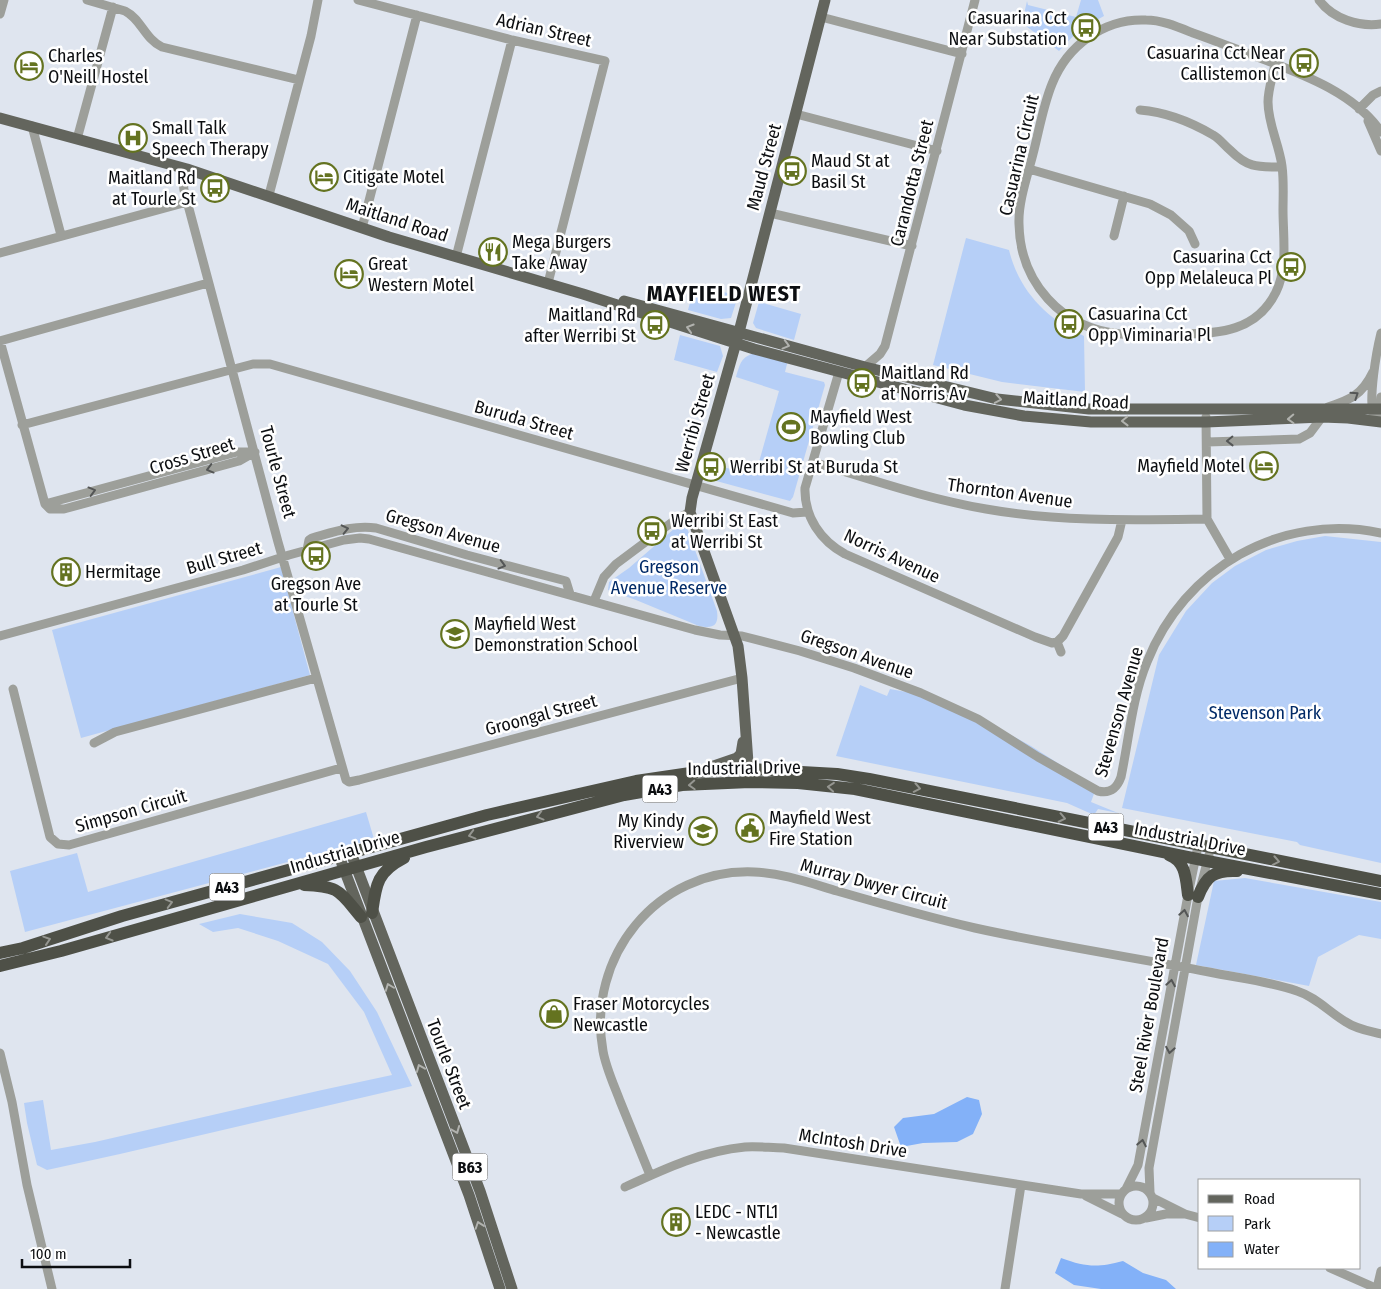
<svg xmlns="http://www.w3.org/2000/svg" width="1381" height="1289" font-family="'Fira Sans Condensed',sans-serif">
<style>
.green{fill:#b6cff7}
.water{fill:#83b1f8}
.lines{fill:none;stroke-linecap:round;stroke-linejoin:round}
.minor{stroke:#9d9f9a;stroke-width:9}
.major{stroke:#63655d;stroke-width:11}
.highway{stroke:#4e5047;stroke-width:12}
.oneway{stroke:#b1b2ae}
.oneway2{stroke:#545656}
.oneway3{stroke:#959691}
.labels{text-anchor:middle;stroke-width:5;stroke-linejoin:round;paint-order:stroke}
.shield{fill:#fff;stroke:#555658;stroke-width:1}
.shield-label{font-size:16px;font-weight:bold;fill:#0c0e11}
.poi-label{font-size:18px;fill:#0c0e11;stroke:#fff;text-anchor:start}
.street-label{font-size:18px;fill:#0c0e11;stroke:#fff}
.park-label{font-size:18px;fill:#012a67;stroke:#fff}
.district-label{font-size:22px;font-weight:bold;letter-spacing:1px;fill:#0c0e11;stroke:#fff}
</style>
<rect width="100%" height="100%" fill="#dfe5ef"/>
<!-- green -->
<path class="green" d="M1081,0h17l6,16 -25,14 -20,21 -37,-28 5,-22 1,4 48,12z
M966,238l43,12c10,41 38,69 75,86l1,56 -83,-10 -69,-17z
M695,284l43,12 -7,22 -10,1 -33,-9z
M759,302l42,12 -7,26 -38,-12 -3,-5z
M680,335l40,11 3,10 -6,16 -43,-12z
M756,353l32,7 -3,12 39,10 1,3 -32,112 -3,4 -81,-22 4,-15 42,12 24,-85 -43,-14c4,-13 5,-21 20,-24z
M682,522l4,3 31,86c2,15 -4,18 -18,15l-63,-26 -28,-10 1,-8 20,-14z
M1325,536l56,6v321l-81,-18 -3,-3 -175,-34 37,-153 27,-44 26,-28 23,-17 31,-16 31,-9z
M281,567l29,108 -229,63 -29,-108z
M860,685l27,11 3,-7 33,6 29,8 79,43 47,30 17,15 -4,11 27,11 -20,-4 -4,6 -27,-12 -231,-47z
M366,812l8,27 -349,93 -15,-61 67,-18 11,39z
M1245,878l136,24v37l-22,-4 -41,22 -9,29 -113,-21 18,-84z
M240,914l52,9 30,19 28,29 27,41 35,74 -292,68 -73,16 -10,-5 -10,-42 -3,-20 19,-3 8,50 44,-8 227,-52 70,-15 -28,-63 -36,-48 -50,-23 -40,-13 -25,4 -14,-8z"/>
<!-- water -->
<path class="water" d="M967,1097l12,3 3,14 -9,20 -16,8 -34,1 -22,4 -7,-20 9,-9 31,-4z
M1061,1258c25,9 36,10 62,3l20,12 23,7 10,9h-75l-27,-4 -19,-12z"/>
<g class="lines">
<!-- minor -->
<path class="minor" d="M87,0l38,11c16,8 20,28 37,36l137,33
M358,0l154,40 93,21 -57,222
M1319,0c14,19 40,27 62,24
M0,14l4,-14
M821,17l141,37
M1275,64c-2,12 -7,25 -7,38 0,22 11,42 14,64 2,15 1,30 1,44 0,26 5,58 -7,82 -19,39 -57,42 -95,42 -20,0 -40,2 -60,0 -60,-5 -101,-52 -102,-110 -1,-22 9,-50 14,-70 6,-23 10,-48 19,-70 15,-38 52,-66 94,-64 16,0 32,7 47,13 23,8 45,17 67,25 42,16 95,35 121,74
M1359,109l14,-14 8,-4
M1140,110c25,2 51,12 73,25 6,3 11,10 17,15 18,18 27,17 52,17
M796,114l141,37
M1368,121l13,30
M32,126l29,109
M77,139l36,-132
M187,169l-4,12 1,9 94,352 68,238 3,2 10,-2 383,-102
M1029,169l121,35 21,11 18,16 6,13
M269,195l42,-159 7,-36
M770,213l142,33
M362,228l55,-213
M1114,236l10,-40
M0,253l187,-51
M456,257l56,-217
M0,341l45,163 5,5h14l175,-48 16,-9
M0,341l208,-58
M865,367l15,-13 5,-8 90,-346
M839,372l-34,116c-1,29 16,53 40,66l190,83 17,6 5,-1
M1328,407c22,-7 34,-12 45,-35
M1378,414l2,-5 1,-12
M1373,415c-4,-19 3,-62 8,-82
M1206,417l1,102 23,40
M22,425l231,-61h17l523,149 14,-1
M1207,442l92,-3 11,-6 12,-16
M813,462c57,17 114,37 173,47 73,13 147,11 221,10
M45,504l192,-52h16
M307,550l2,-10 3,-2c22,-6 41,-13 64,-10l91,27 99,26 4,13
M594,601l10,-24 12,-13 59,-44 15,-8
M0,636l243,-66 46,-15 55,-15 16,-2 9,1 326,91 25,5 22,1 58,15 54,17 67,25 57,26 60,38 60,34c13,3 19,-3 23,-14 8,-38 11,-79 26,-115 37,-94 133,-150 234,-129
M1057,642l6,-6 55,-99 4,-17
M1057,642l4,10
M13,689l37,148 8,7 11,1 272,-77
M94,743l21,-11 201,-54
M0,1053l12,49 15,83 25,104
M650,1175c-10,-25 -20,-49 -30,-74 -6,-16 -14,-33 -17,-50 -17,-94 54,-183 151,-179 28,1 56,11 83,19 45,13 91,26 138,37 77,17 156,29 234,44 29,6 60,9 88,19 19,6 32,21 49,31 10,7 23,9 35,12
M1119 1203a17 17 0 1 1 34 0a17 17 0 1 1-34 0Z
M625,1187c39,-18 77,-36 120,-40 13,-1 26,1 39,1l297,46h40
M1126,1189l12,-24 50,-270 10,-49
M1150,1192l-1,-24 49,-271 11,-42
M1086,1196l36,18
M1153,1198l32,16 15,4
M1146,1218l20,-4h17
M1330,1268l48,21
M1377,1288l4,-17
M1005,1289l16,-104"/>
<!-- major -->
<path class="major" d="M0,118l187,51 202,68 194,57 171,55 210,56 60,11 67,6h115l116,-5 26,1 33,4
M624,301l241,66 132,32 92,10h292
M705,769l32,-11 4,-4 2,-12
M749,777l-7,-99 -4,-32 -48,-134 2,-14 47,-166 86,-332
M351,853l129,338 32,98
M339,856l130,339 31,94"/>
<!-- highway -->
<path class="highway" d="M1169,855c17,6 17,25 19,40
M304,885c36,1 35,6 57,32
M1198,897c8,-21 16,-27 39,-26
M372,913c4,-29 5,-41 32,-55
M0,953l23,-5 99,-32 365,-101 149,-34 61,-9 52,-3 88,5 32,5 512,102
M0,966l61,-15 365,-104 198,-52 58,-10 68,-3 48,1 57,6 352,72 174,33"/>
</g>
<!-- one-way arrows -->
<defs><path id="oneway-chevron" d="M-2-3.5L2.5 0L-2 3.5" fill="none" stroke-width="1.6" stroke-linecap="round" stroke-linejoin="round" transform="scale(1.25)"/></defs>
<g class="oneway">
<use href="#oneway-chevron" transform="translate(690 328) rotate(-163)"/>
<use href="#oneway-chevron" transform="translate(786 345) rotate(15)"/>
<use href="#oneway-chevron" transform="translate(998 399) rotate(10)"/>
<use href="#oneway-chevron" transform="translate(1291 419) rotate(178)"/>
<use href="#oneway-chevron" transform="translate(1125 421) rotate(179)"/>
<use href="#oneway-chevron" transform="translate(389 987) rotate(-111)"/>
<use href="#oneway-chevron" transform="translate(420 1068) rotate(-112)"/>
<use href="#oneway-chevron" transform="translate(456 1130) rotate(68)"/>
<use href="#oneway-chevron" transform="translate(479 1225) rotate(-109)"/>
</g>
<g class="oneway2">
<use href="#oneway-chevron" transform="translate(1355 395) rotate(-34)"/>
<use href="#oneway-chevron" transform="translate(1230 441) rotate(179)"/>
<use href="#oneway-chevron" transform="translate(210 469) rotate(165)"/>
<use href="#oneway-chevron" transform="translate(92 491) rotate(-15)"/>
<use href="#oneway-chevron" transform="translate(345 529) rotate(-13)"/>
<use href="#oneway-chevron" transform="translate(502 565) rotate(15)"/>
<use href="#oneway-chevron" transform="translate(1184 913) rotate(-80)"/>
<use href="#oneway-chevron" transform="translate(1171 983) rotate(-80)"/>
<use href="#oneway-chevron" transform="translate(1170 1050) rotate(100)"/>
<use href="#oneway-chevron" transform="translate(1142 1143) rotate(-79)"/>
</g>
<g class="oneway3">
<use href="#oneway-chevron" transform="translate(692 785) rotate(177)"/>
<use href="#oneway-chevron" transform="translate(831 787) rotate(-175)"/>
<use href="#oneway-chevron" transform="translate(917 788) rotate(11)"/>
<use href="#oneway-chevron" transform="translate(540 816) rotate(165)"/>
<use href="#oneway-chevron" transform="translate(1062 818) rotate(12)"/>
<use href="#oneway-chevron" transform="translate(472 835) rotate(165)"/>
<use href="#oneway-chevron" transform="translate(1276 861) rotate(11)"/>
<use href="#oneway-chevron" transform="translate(169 903) rotate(-15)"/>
<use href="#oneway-chevron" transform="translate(109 937) rotate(164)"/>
<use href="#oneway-chevron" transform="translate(47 940) rotate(-18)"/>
</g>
<!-- icons -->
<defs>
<symbol id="bus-ring" viewBox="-11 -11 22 22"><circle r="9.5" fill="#fff" stroke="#647320" stroke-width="1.5"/><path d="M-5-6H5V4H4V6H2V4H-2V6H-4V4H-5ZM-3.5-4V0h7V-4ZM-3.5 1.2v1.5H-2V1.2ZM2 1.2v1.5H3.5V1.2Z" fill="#647320"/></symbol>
<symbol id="hotel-ring" viewBox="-11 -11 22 22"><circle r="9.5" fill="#fff" stroke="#647320" stroke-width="1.5"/><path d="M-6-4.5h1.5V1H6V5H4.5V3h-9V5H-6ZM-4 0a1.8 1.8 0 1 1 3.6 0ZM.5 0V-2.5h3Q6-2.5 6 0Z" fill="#647320"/></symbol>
<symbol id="hospital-ring" viewBox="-11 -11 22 22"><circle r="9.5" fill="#fff" stroke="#647320" stroke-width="1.5"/><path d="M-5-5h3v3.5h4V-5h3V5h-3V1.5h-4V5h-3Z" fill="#647320"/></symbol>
<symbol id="restaurant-ring" viewBox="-11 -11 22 22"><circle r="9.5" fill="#fff" stroke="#647320" stroke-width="1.5"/><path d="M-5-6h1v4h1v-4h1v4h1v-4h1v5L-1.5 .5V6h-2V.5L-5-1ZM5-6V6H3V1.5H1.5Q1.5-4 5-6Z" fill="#647320"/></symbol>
<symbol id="stadium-ring" viewBox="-11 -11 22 22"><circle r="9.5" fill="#fff" stroke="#647320" stroke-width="1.5"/><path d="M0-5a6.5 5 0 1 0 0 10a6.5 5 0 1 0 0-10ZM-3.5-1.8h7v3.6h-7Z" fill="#647320"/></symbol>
<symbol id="building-ring" viewBox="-11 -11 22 22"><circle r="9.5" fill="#fff" stroke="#647320" stroke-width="1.5"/><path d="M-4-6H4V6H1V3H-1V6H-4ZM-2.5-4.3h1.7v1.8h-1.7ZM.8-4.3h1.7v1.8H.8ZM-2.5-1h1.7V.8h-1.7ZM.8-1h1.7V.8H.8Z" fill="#647320"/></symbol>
<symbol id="school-ring" viewBox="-11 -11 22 22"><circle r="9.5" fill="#fff" stroke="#647320" stroke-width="1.5"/><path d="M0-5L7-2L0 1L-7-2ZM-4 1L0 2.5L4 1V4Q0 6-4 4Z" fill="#647320"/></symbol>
<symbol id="civic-ring" viewBox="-11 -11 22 22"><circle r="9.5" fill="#fff" stroke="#647320" stroke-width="1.5"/><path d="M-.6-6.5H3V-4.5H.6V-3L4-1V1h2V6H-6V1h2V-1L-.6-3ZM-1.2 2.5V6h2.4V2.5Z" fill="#647320"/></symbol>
<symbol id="shop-ring" viewBox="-11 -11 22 22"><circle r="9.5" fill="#fff" stroke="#647320" stroke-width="1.5"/><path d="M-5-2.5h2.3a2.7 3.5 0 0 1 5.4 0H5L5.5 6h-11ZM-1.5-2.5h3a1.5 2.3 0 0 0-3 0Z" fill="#647320"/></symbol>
</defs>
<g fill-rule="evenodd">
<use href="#bus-ring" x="1070" y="12" width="32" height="32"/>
<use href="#bus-ring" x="1288" y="47" width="32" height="32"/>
<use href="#hotel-ring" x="13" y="50" width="32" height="32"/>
<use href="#hospital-ring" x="117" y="122" width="32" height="32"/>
<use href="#bus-ring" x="776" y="155" width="32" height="32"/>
<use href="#hotel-ring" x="308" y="161" width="32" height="32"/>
<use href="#bus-ring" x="199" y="172" width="32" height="32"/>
<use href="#restaurant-ring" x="477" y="236" width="32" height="32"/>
<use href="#bus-ring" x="1275" y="251" width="32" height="32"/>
<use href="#hotel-ring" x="333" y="258" width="32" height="32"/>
<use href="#bus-ring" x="1053" y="308" width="32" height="32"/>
<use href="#bus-ring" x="639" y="309" width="32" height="32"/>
<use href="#bus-ring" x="846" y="367" width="32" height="32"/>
<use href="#stadium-ring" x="775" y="411" width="32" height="32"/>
<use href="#hotel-ring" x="1248" y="450" width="32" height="32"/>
<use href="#bus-ring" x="695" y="451" width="32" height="32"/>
<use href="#bus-ring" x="636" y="515" width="32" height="32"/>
<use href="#bus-ring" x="300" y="540" width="32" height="32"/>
<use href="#building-ring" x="50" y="556" width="32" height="32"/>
<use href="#school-ring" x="439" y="618" width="32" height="32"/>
<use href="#civic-ring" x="734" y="812" width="32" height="32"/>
<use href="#school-ring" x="687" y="815" width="32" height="32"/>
<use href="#shop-ring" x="538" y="998" width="32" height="32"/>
<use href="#building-ring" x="660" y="1206" width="32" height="32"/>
</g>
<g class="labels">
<!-- shield labels -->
<g class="shield">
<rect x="642.5" y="775.5" width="35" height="27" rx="4"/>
<rect x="1088.5" y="813.5" width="35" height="27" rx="4"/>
<rect x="209.5" y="873.5" width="35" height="27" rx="4"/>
<rect x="452.5" y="1153.5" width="35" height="27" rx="4"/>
</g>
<g class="shield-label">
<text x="660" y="795">A43</text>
<text x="1106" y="833">A43</text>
<text x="227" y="893">A43</text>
<text x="470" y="1173">B63</text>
</g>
<!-- poi labels -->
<g class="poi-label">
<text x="1067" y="24" text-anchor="end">Casuarina Cct<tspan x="1067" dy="21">Near Substation</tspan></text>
<text x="1285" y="59" text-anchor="end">Casuarina Cct Near<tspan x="1285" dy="21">Callistemon Cl</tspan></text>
<text x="48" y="62">Charles<tspan x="48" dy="21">O'Neill Hostel</tspan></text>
<text x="152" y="134">Small Talk<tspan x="152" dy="21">Speech Therapy</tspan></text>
<text x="811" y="167">Maud St at<tspan x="811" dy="21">Basil St</tspan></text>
<text x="343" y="183">Citigate Motel</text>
<text x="196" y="184" text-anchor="end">Maitland Rd<tspan x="196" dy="21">at Tourle St</tspan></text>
<text x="512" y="248">Mega Burgers<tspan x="512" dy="21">Take Away</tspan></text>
<text x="1272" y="263" text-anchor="end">Casuarina Cct<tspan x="1272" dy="21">Opp Melaleuca Pl</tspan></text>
<text x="368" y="270">Great<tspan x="368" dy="21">Western Motel</tspan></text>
<text x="1088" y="320">Casuarina Cct<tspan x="1088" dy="21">Opp Viminaria Pl</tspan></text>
<text x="636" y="321" text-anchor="end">Maitland Rd<tspan x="636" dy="21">after Werribi St</tspan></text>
<text x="881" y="379">Maitland Rd<tspan x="881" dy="21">at Norris Av</tspan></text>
<text x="810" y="423">Mayfield West<tspan x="810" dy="21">Bowling Club</tspan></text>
<text x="1245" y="472" text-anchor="end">Mayfield Motel</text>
<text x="730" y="473">Werribi St at Buruda St</text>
<text x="671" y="527">Werribi St East<tspan x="671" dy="21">at Werribi St</tspan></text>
<text x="85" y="578">Hermitage</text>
<text x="316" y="590" text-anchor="middle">Gregson Ave<tspan x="316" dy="21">at Tourle St</tspan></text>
<text x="474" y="630">Mayfield West<tspan x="474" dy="21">Demonstration School</tspan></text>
<text x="769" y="824">Mayfield West<tspan x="769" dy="21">Fire Station</tspan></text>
<text x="684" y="827" text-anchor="end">My Kindy<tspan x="684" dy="21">Riverview</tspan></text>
<text x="573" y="1010">Fraser Motorcycles<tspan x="573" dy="21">Newcastle</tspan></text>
<text x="695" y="1218">LEDC - NTL1<tspan x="695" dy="21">- Newcastle</tspan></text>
</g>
<!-- street labels -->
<g class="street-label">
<text transform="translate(544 30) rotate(13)" y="6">Adrian Street</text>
<text transform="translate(1019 155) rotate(-77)" y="6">Casuarina Circuit</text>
<text transform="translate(764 167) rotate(-75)" y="6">Maud Street</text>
<text transform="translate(912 183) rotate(-76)" y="6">Carandotta Street</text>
<text transform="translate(397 220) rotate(18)" y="6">Maitland Road</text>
<text transform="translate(1076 400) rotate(3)" y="6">Maitland Road</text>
<text transform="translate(524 420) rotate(16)" y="6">Buruda Street</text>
<text transform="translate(695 423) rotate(-74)" y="6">Werribi Street</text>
<text transform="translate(192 456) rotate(-17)" y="6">Cross Street</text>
<text transform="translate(278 472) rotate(75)" y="6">Tourle Street</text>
<text transform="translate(1010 493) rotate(8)" y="6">Thornton Avenue</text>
<text transform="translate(443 531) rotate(16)" y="6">Gregson Avenue</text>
<text transform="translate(892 556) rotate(25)" y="6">Norris Avenue</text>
<text transform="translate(224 558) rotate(-16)" y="6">Bull Street</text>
<text transform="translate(857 654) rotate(19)" y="6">Gregson Avenue</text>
<text transform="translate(1119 712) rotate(-74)" y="6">Stevenson Avenue</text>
<text transform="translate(541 715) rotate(-15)" y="6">Groongal Street</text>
<text transform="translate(744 768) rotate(-1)" y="6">Industrial Drive</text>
<text transform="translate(131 811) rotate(-16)" y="6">Simpson Circuit</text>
<text transform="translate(1190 839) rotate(11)" y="6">Industrial Drive</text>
<text transform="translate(345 852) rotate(-16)" y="6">Industrial Drive</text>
<text transform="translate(874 884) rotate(15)" y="6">Murray Dwyer Circuit</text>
<text transform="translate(1149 1015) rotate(-80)" y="6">Steel River Boulevard</text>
<text transform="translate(449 1064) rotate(69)" y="6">Tourle Street</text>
<text transform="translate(853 1143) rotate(9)" y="6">McIntosh Drive</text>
</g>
<!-- park labels -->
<g class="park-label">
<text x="669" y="573">Gregson<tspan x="669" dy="21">Avenue Reserve</tspan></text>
<text x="1265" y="719">Stevenson Park</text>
</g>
<!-- district labels -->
<g class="district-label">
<text x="724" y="301">MAYFIELD WEST</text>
</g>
</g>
<!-- legend -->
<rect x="1198" y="1179" width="162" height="90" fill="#ffffff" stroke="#9e9fa0"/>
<rect x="1208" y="1195" width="25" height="8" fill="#63655d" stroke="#9e9fa0"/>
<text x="1244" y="1204" font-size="15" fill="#0c0e11">Road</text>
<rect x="1208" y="1216" width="25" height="15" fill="#b6cff7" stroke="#9e9fa0"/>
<text x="1244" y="1229" font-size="15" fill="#0c0e11">Park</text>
<rect x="1208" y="1242" width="25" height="15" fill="#83b1f8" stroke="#9e9fa0"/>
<text x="1244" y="1254" font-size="15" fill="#0c0e11">Water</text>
<!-- scale -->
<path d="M22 1259v8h108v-8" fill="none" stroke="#0c0e11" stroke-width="2.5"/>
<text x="30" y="1259" font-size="15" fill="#0c0e11" stroke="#ffffff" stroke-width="4" paint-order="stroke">100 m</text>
</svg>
